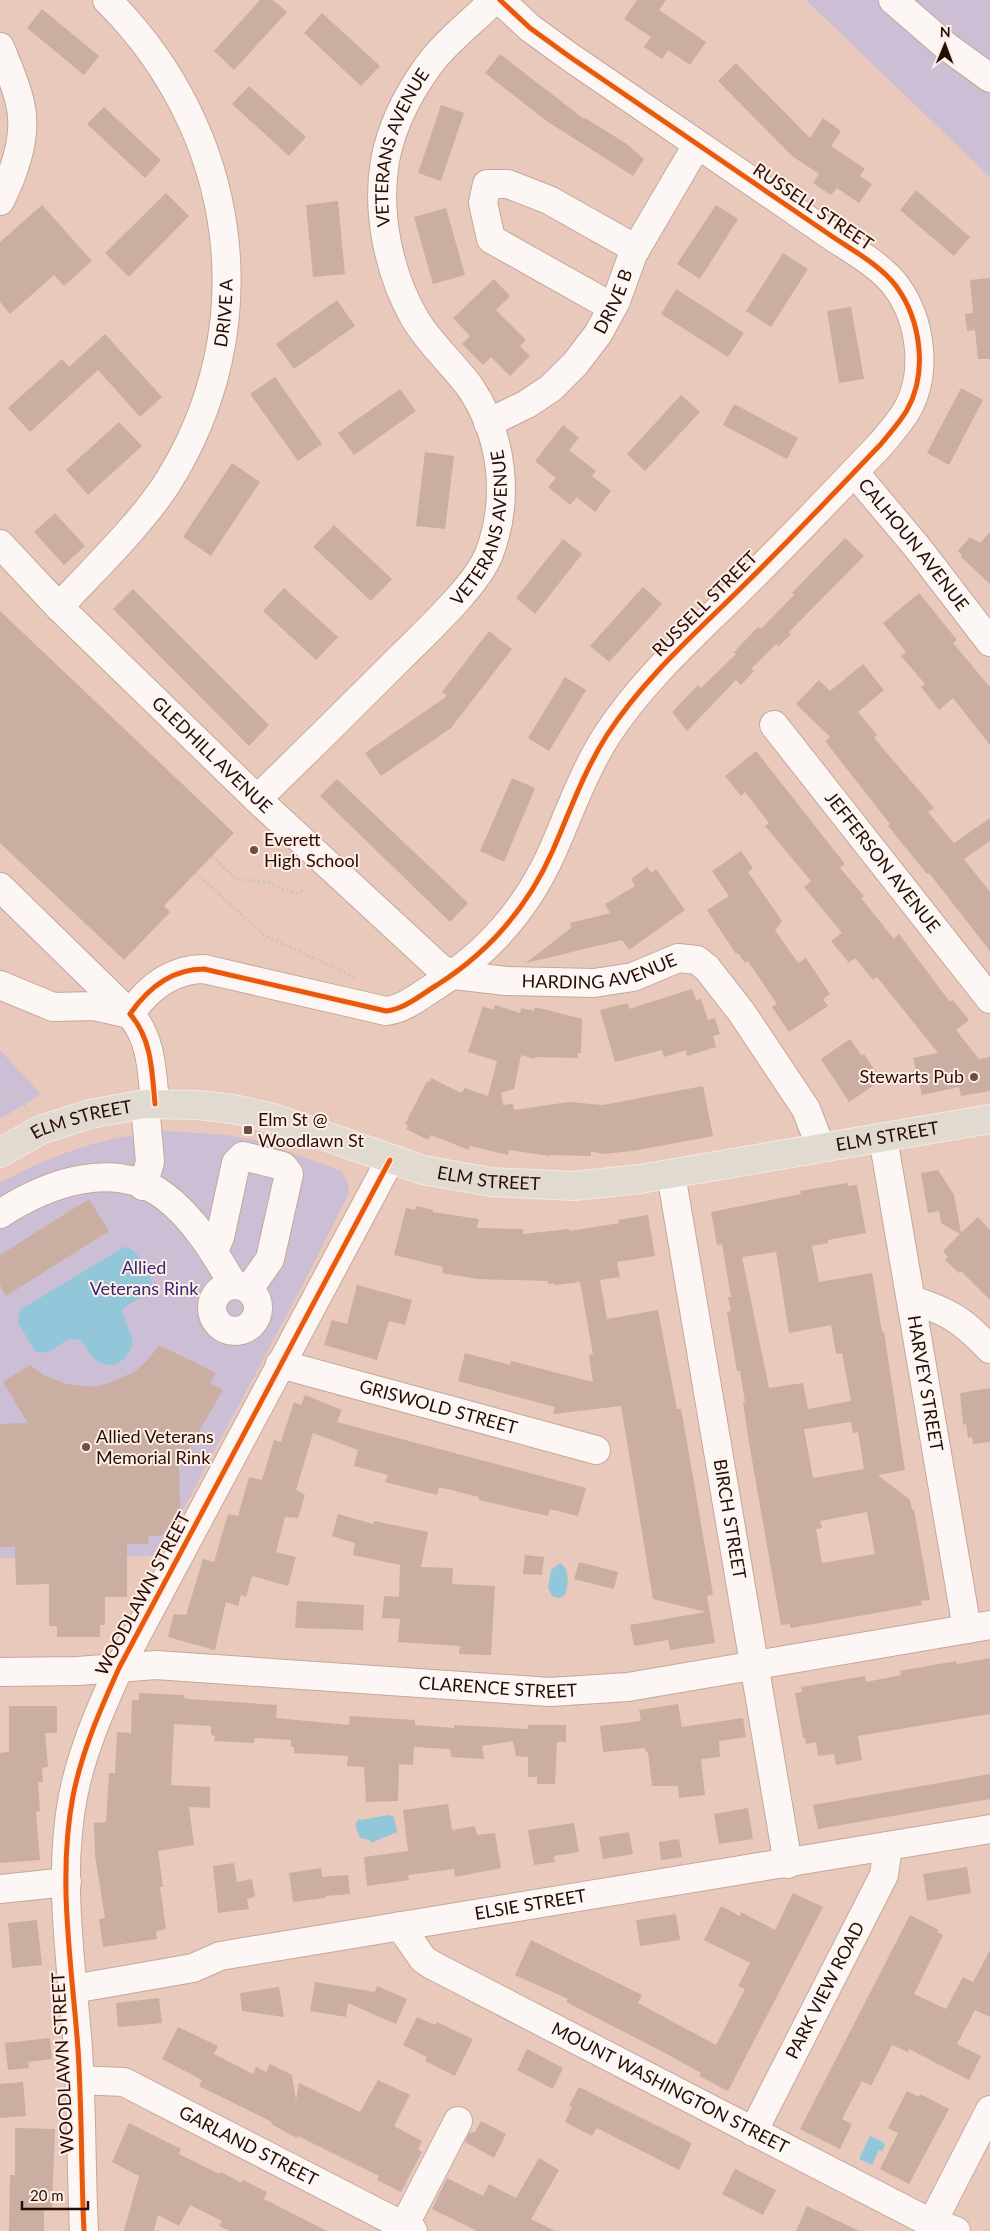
<svg xmlns="http://www.w3.org/2000/svg" width="990" height="2231" font-family="Lato,sans-serif">
<style>
.green{fill:#ccbed4}
.water{fill:#92c7da}
.building{fill:#caaea2;fill-rule:evenodd}
.lines{fill:none;stroke-linecap:round;stroke-linejoin:round}
.minor-casing{stroke:#c4a89b;stroke-width:30}
.major-casing{stroke:#f5e7e0;stroke-width:30}
.path{stroke:#cec4bf;stroke-width:3;stroke-dasharray:2.5 2.5;stroke-linecap:butt}
.minor{stroke:#fcf7f5;stroke-width:28}
.major{stroke:#e0dad1;stroke-width:28}
.cycleway-casing{stroke:#feeee7;stroke-width:8}
.cycleway{stroke:#e8590c;stroke-width:5}
.poi-dot{fill:#6b4f43;stroke:#feeee7;stroke-width:2}
.labels{text-anchor:middle;stroke-width:4;stroke-linejoin:round;paint-order:stroke}
.street-label{font-size:18px;fill:#270d03;stroke:#feeee7}
.poi-label{font-size:18px;fill:#270d03;stroke:#feeee7;text-anchor:start}
.park-label{font-size:18px;fill:#342876;stroke:#feeee7}
</style>
<rect width="100%" height="100%" fill="#e9c9bb"/>
<!-- green -->
<path class="green" d="M806,0h184v177z
M0,1050l41,44 -41,25z
M166,1131l60,4 29,5 87,31 6,13 1,9 -50,99 -131,246 -12,18 -156,2v-375c53,-29 105,-47 166,-52z"/>
<!-- water -->
<path class="water" d="M124,1247c13,0 34,31 26,43 -7,10 -22,11 -28,21l11,30c-2,16 -17,30 -34,21 -9,-4 -14,-23 -24,-23 -16,0 -22,19 -40,12l-17,-28 2,-13z
M560,1563c10,5 9,24 4,33l-5,2 -7,-2 -4,-8 3,-18z
M388,1815l6,2 3,15 -26,11 -1,-3 -10,-2 -5,-14 4,-5 3,1z
M870,2136l13,6 2,3 -3,6 -3,-1 -7,15 -13,-6z"/>
<!-- building -->
<path class="building" d="M260,0h13l14,12 -53,58 -20,-19z
M637,0h29l-7,10 47,32 -16,23 -22,-15 -6,9 -18,-12 7,-10 -27,-18z
M42,9l57,47 -15,19 -57,-47z
M322,13l58,53 -19,20 -57,-53z
M500,54l84,65 1,-1 42,26 17,15 -11,17 -85,-54 -63,-49z
M736,63l74,75 13,-20 18,13 -10,15 34,23 -5,7 12,8 -13,19 -22,-15 -6,7 -18,-12 6,-9 -27,-18 -74,-75z
M249,86l57,51 -17,19 -57,-52z
M441,105l23,8 -23,68 -23,-8z
M104,107l57,53 -16,18 -58,-54z
M916,190l54,47 -16,19 -54,-46z
M166,193l23,23 -60,61 -24,-24z
M338,201l7,73 -32,3 -7,-72z
M42,205l50,56 -28,25 -10,-11 -44,39 -10,-12v-60z
M716,205l22,14 -38,60 -23,-15z
M446,208l19,67 -32,9 -19,-67z
M783,253l25,16 -37,58 -25,-16z
M990,278v81h-12l-3,-29 -8,1 -2,-17 8,-1 -3,-33z
M494,279l16,17 -14,14 30,30 -6,6 10,10 -20,20 -19,-19 -8,8 -21,-21 8,-8 -17,-18z
M676,289l68,44 -16,24 -67,-43z
M337,300l18,26 -61,43 -18,-25z
M851,307l13,72 -25,4 -12,-72z
M105,334l57,63 -22,20 -42,-47 -68,62 -22,-24 54,-49 7,8z
M275,377l47,67 -24,17 -48,-67z
M961,388l22,12 -34,65 -22,-12z
M400,389l16,22 -62,44 -16,-22z
M681,395l19,17 -55,59 -18,-17z
M734,404l64,34 -11,21 -64,-34z
M119,422l23,24 -54,49 -22,-25z
M563,425l16,13 -10,12 27,21 -4,5 19,15 -16,21 -18,-15 -7,8 -22,-18 8,-9 -21,-17z
M425,452l29,4 -9,73 -29,-3z
M232,463l28,19 -49,74 -28,-19z
M55,513l30,33 -21,19 -30,-33z
M334,525l58,54 -21,22 -58,-54z
M990,532v52l-29,-27 1,-2 -4,-4 12,-14 10,6z
M845,538l19,18 -75,76 2,2 -12,12 -3,-2 -25,25 3,2 -13,14 -5,-5 -49,51 -15,-19 26,-27 3,3 35,-34 -2,-2 24,-25 3,2 33,-34 -2,-2z
M563,539l19,15 -47,60 -19,-16z
M643,587l19,17 -53,58 -19,-16z
M284,588l54,49 -22,23 -53,-49z
M133,589l136,136 -20,21 -136,-137z
M919,593l38,47 -4,3 37,44v58l-37,-47 -14,12 -18,-23 4,-3 -24,-28 5,-4 -23,-29z
M0,611l234,222 -70,73 6,6 -46,48 -124,-117z
M489,631l23,18 -61,79 -70,48 -16,-23 82,-57 -5,-4z
M863,664l21,26 -26,22 19,23 -3,3 60,70 -6,4 26,31 36,-25v23l-26,18 26,33v59l-61,-78 -2,1 -39,-48 2,-2 -65,-83 5,-4 -34,-33 23,-24 11,11z
M565,677l21,13 -37,61 -21,-13z
M756,751l89,113 -5,4 24,28 -3,2 33,41 5,-5 51,68 3,-2 16,20 -13,10 23,29 11,-2v34l-29,5 -2,-9 -37,8 -9,-37 25,-5 -61,-76 -4,3 -18,-22 -6,5 -18,-22 11,-8 -38,-46 7,-6 -46,-55 4,-3 -24,-31 -4,4 -16,-20z
M512,778l23,10 -31,74 -24,-11z
M337,779l131,124 -18,19 -130,-126z
M741,851l12,17 -5,4 34,49 -7,9 23,33 8,-5 24,36 -7,5 5,7 -39,26 -17,-25 5,-3 -29,-43 -3,2 -7,-10 -2,1 -29,-44 22,-14 -17,-25z
M647,867l4,6 5,-4 29,41 -56,40 -7,-10 -96,23 45,-35 -1,-5 40,-10 -5,-9 30,-18 -4,-7z
M692,989l4,11 5,-1 7,21 7,-2 5,16 -7,2 3,11 -29,9 -1,-6 -22,7 -2,-7 -47,12 -15,-52 28,-7 1,6z
M495,1005l25,8 1,-5 13,3 1,-4 47,12 -1,34h-3v5l-43,-1v2l-14,-4 -7,34 -13,4 2,12 10,-1 1,6 55,-8 34,3 100,-19 10,50 -81,15 -29,3 -12,-3v5l-41,-1v1l-41,-6 -1,5 -38,-9 -1,4 -38,-15 -3,5 -22,-11 2,-4 -3,-1 22,-43 3,1 1,-4 30,15 4,-5 23,8 9,-35 -29,-9 15,-46 10,4z
M850,1039l12,17 2,-2 16,24 -2,1 1,3 -30,20 -28,-43z
M938,1170l16,25 7,38 17,-16 12,13v70l-29,-29 -2,2 -14,-13 3,-3 -5,-6 17,-17 -19,-11 -2,-12 -11,2 -7,-40z
M847,1183l1,3 9,-1 9,48 -38,7v3l-16,3 7,36 53,-9 10,59h2l21,138 -27,5 32,25 2,10h2l16,90 -9,1 1,4 -132,23v-4l-9,1 -32,-182 -6,-41h2l-5,-31h-3l-10,-59 4,-1 -3,-14h3l-9,-53 -5,1 -6,-33 90,-18 -1,-3zM776,1252l13,81 42,-8 5,29 6,-1 9,48 -43,8 -5,-26 -34,5 -27,-131zM851,1422l2,11 5,-1 6,37 -51,9 -9,-49zM867,1512l8,42 -53,9 -6,-34 6,-1 -2,-7z
M89,1199l20,32 -103,65 -6,-11v-30z
M416,1206l17,4v2l46,7 -2,9 46,1v5l46,-5 1,2 49,-8 -1,-3 30,-5 7,41 -38,6 3,15 -20,3 7,39 51,-9 19,99h4l11,62 21,123 -6,2 8,47 -45,7 -2,-10 -34,6 -4,-21 76,-13 -53,-13 -32,-193 -68,8 2,-7 -97,-26 7,-28 45,12 1,-4 82,21 -4,-27 4,-1 -13,-72 -26,3v-2l-6,1v-3l-71,-2 -35,-6 1,-6 -49,-12 12,-47 9,2z
M357,1285l55,15 -7,25 -16,-4 -12,39 -53,-15 8,-25 15,4z
M159,1345l57,28 -6,10 13,7 -44,76 1,44 -19,26h-13l1,8h-22v53h-22v28h-5v12h-43v-11h-8v-42l-33,1 -1,-38h-15v-123l28,-1 -25,-41 27,-17 15,11 22,8 23,3 17,-3 27,-12 13,-11z
M990,1388v54l-17,2 -1,-7 -4,1 -2,-14 -3,1 -3,-32z
M305,1395l37,15 -5,12 249,66 -8,28 -28,-7 -2,7 -69,-16v-3l-40,-10 -2,8 -52,-13 3,-7 -34,-9 4,-16 -45,-17 -17,57 9,5 -7,23 -13,-1 -9,35 20,5 -8,29 -36,-10 -6,21 -5,-2 -3,11 -12,-4 -11,48 -47,-13 6,-23 12,1 17,-56 11,3 14,-48 10,2 11,-39 13,3 12,-40 7,2 13,-40 7,3z
M338,1514l35,10 1,-3 54,11 -7,35 32,1 -1,16 43,2 -4,69 -32,-1 1,-8 -62,-4 2,-23 -18,-1 2,-22 15,1 1,-32 -47,-10 2,-12 -23,-7z
M525,1555l19,2 -2,18 -19,-1z
M579,1562l39,10 -4,17 -40,-10z
M297,1601l67,4 -1,25 -68,-2z
M990,1658v56l-132,22 4,24 -26,5 -2,-11 -16,2 -2,-14 -10,2 -1,-6h-2l-8,-45 7,-1 -1,-5 64,-11 1,6 35,-7 -1,-4 56,-10 1,3z
M139,1693l45,2v3l4,1 89,6 -1,13 73,7 1,-9 65,4v5l39,3v-3l74,4v-4h38v17h-9l-2,42h-18v-7h-9v-20l-12,-1 -3,-15 -31,5 2,13 -33,-2 -1,-8 -36,-2 -1,18 -14,-1 -1,37 -32,1 -2,-35 -17,-1 1,-10 -54,-3v-6h-3v-7l-36,-2 -1,5 -40,-2 1,-5 -4,-1v-9l-37,-2 -3,61 39,2v21l-21,-1 5,38 -36,6 5,36h-3l6,42 -10,2 1,8 -54,8 -4,-28 6,-1 -10,-63 -1,-32 12,-1 3,-49h6l2,-41 14,1 1,-33h7z
M678,1704l4,23 61,-9 3,19 -27,4 1,16 -19,2 4,36 -26,3 -1,-12h-26l-4,-34 -2,1 -1,-5 -42,4 -3,-26 41,-5 -2,-11z
M9,1706h48v27h-12l3,34 -6,1 1,14h-5l2,29 -4,1 4,48 -40,3v-110l9,-1z
M990,1774v25l-172,30 -5,-24z
M448,1804l4,26 23,-4 2,9 18,-2 6,35 -46,9 -1,-8 -46,6 1,5 -42,6 -3,-29 44,-6 -5,-41z
M748,1808l5,31 -34,5 -5,-30z
M574,1823l5,29 -25,4 1,6 -21,3 -6,-35z
M629,1832l4,22 -30,5 -4,-22z
M679,1839l3,18 -21,3 -2,-18z
M234,1863l3,19 15,-3 3,18 -8,2 2,10 -31,4 -5,-47z
M967,1867l4,26 -44,8 -4,-27z
M321,1868l1,9 26,-2 2,19 -25,2v2l-32,4 -4,-29z
M793,1893l30,14 -95,184 -29,-15 2,-3 -36,-20 -99,-51 2,-3 -53,-24 16,-35 111,55 -4,8 78,42 29,-56 -7,-3 12,-23 -46,-23 17,-34 19,10 1,-4 34,18z
M676,1914l4,26 -40,6 -4,-26z
M910,1915l29,15 -2,2 6,3 -29,59 32,15 17,-32 10,5 17,-32v67l-15,-7 -18,34 24,12 -12,24 -60,-31 -1,3 -16,-7 -21,41 -9,-5 -20,38 10,5 -12,25 -40,-20z
M37,1920l5,45 -30,3 -4,-45z
M315,1982l60,10 2,-6 30,13 -11,25 -48,-21 -2,14 -36,-6z
M279,1987l5,30 -42,-6 -2,-18z
M159,1998l3,25 -44,4 -2,-24z
M417,2017l18,8 2,-3 36,17 -18,37 -30,-15 2,-4 -24,-12z
M178,2027l40,19 -4,8 39,20 3,-7 10,5 4,-8 22,11 4,25 3,-17 61,29 18,-32 32,15 -16,31 28,15 -4,8 4,3 -21,40 -24,-12 2,-4 -81,-40 -1,2 -26,-14 1,-2 -73,-36 3,-6 -40,-21z
M50,2038l2,21 -24,3 1,6 -21,2 -3,-27z
M527,2049l36,19 -10,21 -36,-19z
M23,2082l3,34 -26,2v-34z
M579,2087l113,56 -13,27 -82,-42 -5,8 -27,-14 7,-15 -3,-1z
M907,2091l12,6 1,-3 29,15 -40,75 -29,-15 18,-36 -10,-5z
M481,2121l25,13 -12,24 -29,-16 4,-9 6,-1z
M129,2123l52,26 -2,5 40,20 2,-2 21,11 1,-3 24,12 -3,7 63,32h-97l-11,-5 3,-5 -32,-16 -11,21 -21,-11 -4,16h-30l15,-55 -27,-14z
M15,2128l40,1 -3,79h-8v23h-35l1,-56h5z
M539,2158l20,12 -28,49 24,12h-78l-45,-22 15,-31 36,18 6,-12 27,14z
M735,2169l41,21 -13,25 -41,-21z
M807,2206l52,25h-63z"/>
<g class="lines">
<defs>
<g id="minor">
<path d="M893,0l53,46 44,32"/>
<path d="M0,47c7,18 16,37 20,56 8,32 -6,70 -20,98"/>
<path d="M612,307l-121,-68 -8,-36 4,-19h21l41,16 87,49"/>
<path id="s1" d="M488,423l39,-19 24,-16 24,-24 23,-30 18,-33 17,-47 64,-109"/>
<path id="s2" d="M854,472l63,75 73,95"/>
<path id="s3" d="M0,544l59,63 198,192 183,169 14,7 52,6 88,2 39,-6 45,-19 19,2 10,8 35,45 64,96 15,39"/>
<path id="s4" d="M59,607c35,-38 79,-80 107,-122 101,-158 72,-355 -59,-485"/>
<path id="s5" d="M774,725l216,274"/>
<path id="s6" d="M257,799c49,-47 97,-95 145,-143 25,-25 75,-71 87,-102 21,-55 14,-118 -19,-167 -17,-23 -40,-43 -55,-68 -26,-45 -39,-106 -30,-158 6,-33 22,-65 41,-92 18,-26 46,-47 68,-69"/>
<path d="M0,887l130,127 -36,-8 -41,1 -53,-22"/>
<path d="M155,1104c-3,-32 -3,-65 -25,-90 18,-26 42,-45 74,-45l182,42c19,-2 36,-17 51,-26 52,-33 91,-78 116,-135 17,-39 31,-79 54,-115 37,-57 90,-103 137,-150 47,-46 92,-94 137,-141 9,-11 19,-22 26,-34 21,-37 14,-90 -11,-124 -15,-20 -42,-35 -63,-49l-263,-180 -40,-29 -30,-28"/>
<path id="s7" d="M883,1138l84,491"/>
<path id="s8" d="M671,1174l117,690"/>
<path d="M143,1186l7,-24 -5,-58"/>
<path d="M0,1214c46,-30 113,-55 163,-19 31,23 51,57 70,89"/>
<path d="M214,1251l6,-14 16,-74 7,-7 40,10 6,8 -19,85 -21,30"/>
<circle cx="235" cy="1308" r="23"/>
<path d="M912,1300c38,12 50,20 78,49"/>
<path id="s9" d="M280,1364l316,86"/>
<path id="s10" d="M0,1672l78,-1 78,-6 394,27 78,-5 362,-62"/>
<path d="M0,1889l67,-7"/>
<path id="s11" d="M400,1926l23,33 9,6 491,254 33,12"/>
<path id="s12" d="M73,1989l120,-21 27,-12 770,-127"/>
<path id="s13" d="M79,2080l45,2 289,149"/>
<path id="s14" d="M753,2132l131,-257 4,-29"/>
<path d="M932,2223l58,-113"/>
<path d="M404,2226l54,-105"/>
<path d="M84,2231c-3,-60 -2,-121 -6,-182 -6,-82 -21,-170 -5,-253 9,-45 27,-86 46,-128l271,-508"/>
</g>
<g id="major">
<path id="s15" d="M0,1153l40,-23 50,-16 55,-10 53,1 35,4 40,9 150,52 68,12 83,4 66,-7 350,-60"/>
</g>
</defs>
<!-- minor casing -->
<use href="#minor" class="minor-casing"/>
<!-- major casing -->
<use href="#major" class="major-casing"/>
<!-- path -->
<path class="path" d="M212,856l24,23 30,3 30,11 8,-4
M196,873l69,63 90,41
M0,1092l21,5 7,13"/>
<!-- minor -->
<use href="#minor" class="minor"/>
<!-- major -->
<use href="#major" class="major"/>
<defs>
<path id="cycleway" d="M155,1104c-3,-32 -3,-65 -25,-90 18,-26 42,-45 74,-45l182,42c19,-2 36,-17 51,-26 52,-33 91,-78 116,-135 17,-39 31,-79 54,-115 37,-57 90,-103 137,-150 47,-46 92,-94 137,-141 9,-11 19,-22 26,-34 21,-37 14,-90 -11,-124 -15,-20 -42,-35 -63,-49l-263,-180 -40,-29 -30,-28
M84,2231c-3,-60 -2,-121 -6,-182 -6,-82 -21,-170 -5,-253 9,-45 27,-86 46,-128l271,-508"/>
</defs>
<!-- cycleway casing -->
<use href="#cycleway" class="cycleway-casing"/>
<!-- cycleway -->
<use href="#cycleway" class="cycleway"/>
</g>
<!-- markers -->
<g class="poi-dot">
<circle cx="254" cy="850" r="5"/>
<circle cx="974" cy="1077" r="5"/>
<rect x="243" y="1125" width="10" height="10" rx="2.5"/>
<circle cx="86" cy="1447" r="5"/>
</g>
<g class="labels">
<!-- street labels -->
<g class="street-label">
<text dy="6" stroke="none"><textPath href="#s6" startOffset="781">VETERANS AVENUE</textPath></text>
<text transform="translate(813 207) rotate(34)" y="6">RUSSELL STREET</text>
<text dy="6" stroke="none"><textPath href="#s1" startOffset="180">DRIVE B</textPath></text>
<text dy="6" stroke="none"><textPath href="#s4" startOffset="346">DRIVE A</textPath></text>
<text dy="6" stroke="none"><textPath href="#s6" startOffset="361">VETERANS AVENUE</textPath></text>
<text dy="6" stroke="none"><textPath href="#s2" startOffset="94">CALHOUN AVENUE</textPath></text>
<text transform="translate(705 604) rotate(-45)" y="6">RUSSELL STREET</text>
<text dy="6" stroke="none"><textPath href="#s3" startOffset="299">GLEDHILL AVENUE</textPath></text>
<text dy="6" stroke="none"><textPath href="#s5" startOffset="175">JEFFERSON AVENUE</textPath></text>
<text dy="6" stroke="none"><textPath href="#s3" startOffset="774">HARDING AVENUE</textPath></text>
<text dy="6" stroke="none"><textPath href="#s15" startOffset="89">ELM STREET</textPath></text>
<text dy="6" stroke="none"><textPath href="#s15" startOffset="912">ELM STREET</textPath></text>
<text dy="6" stroke="none"><textPath href="#s15" startOffset="509">ELM STREET</textPath></text>
<text dy="6" stroke="none"><textPath href="#s7" startOffset="249">HARVEY STREET</textPath></text>
<text dy="6" stroke="none"><textPath href="#s9" startOffset="164">GRISWOLD STREET</textPath></text>
<text dy="6" stroke="none"><textPath href="#s8" startOffset="350">BIRCH STREET</textPath></text>
<text transform="translate(143 1594) rotate(-62)" y="6">WOODLAWN STREET</text>
<text dy="6" stroke="none"><textPath href="#s10" startOffset="499">CLARENCE STREET</textPath></text>
<text dy="6" stroke="none"><textPath href="#s12" startOffset="466">ELSIE STREET</textPath></text>
<text dy="6" stroke="none"><textPath href="#s14" startOffset="159">PARK VIEW ROAD</textPath></text>
<text transform="translate(63 2063) rotate(-93)" y="6">WOODLAWN STREET</text>
<text dy="6" stroke="none"><textPath href="#s11" startOffset="319">MOUNT WASHINGTON STREET</textPath></text>
<text dy="6" stroke="none"><textPath href="#s13" startOffset="185">GARLAND STREET</textPath></text>
</g>
<!-- poi labels -->
<g class="poi-label">
<text x="264" y="846">Everett<tspan x="264" dy="21">High School</tspan></text>
<text x="964" y="1083" text-anchor="end">Stewarts Pub</text>
<text x="258" y="1126">Elm St @<tspan x="258" dy="21">Woodlawn St</tspan></text>
<text x="96" y="1443">Allied Veterans<tspan x="96" dy="21">Memorial Rink</tspan></text>
</g>
<!-- park labels -->
<g class="park-label">
<text x="144" y="1274">Allied<tspan x="144" dy="21">Veterans Rink</tspan></text>
</g>
</g>
<!-- north arrow -->
<g transform="translate(945 45) rotate(1)" stroke="#feeee7" stroke-width="4" paint-order="stroke">
<path d="M0-4L9 19L0 12L-9 19Z" fill="#270d03"/>
<text y="-8" font-size="14" font-weight="bold" text-anchor="middle" fill="#270d03">N</text>
</g>
<!-- scale -->
<path d="M22 2201v8h66v-8" fill="none" stroke="#270d03" stroke-width="2.5"/>
<text x="30" y="2201" font-size="15" fill="#270d03" stroke="#feeee7" stroke-width="4" paint-order="stroke">20 m</text>
</svg>
